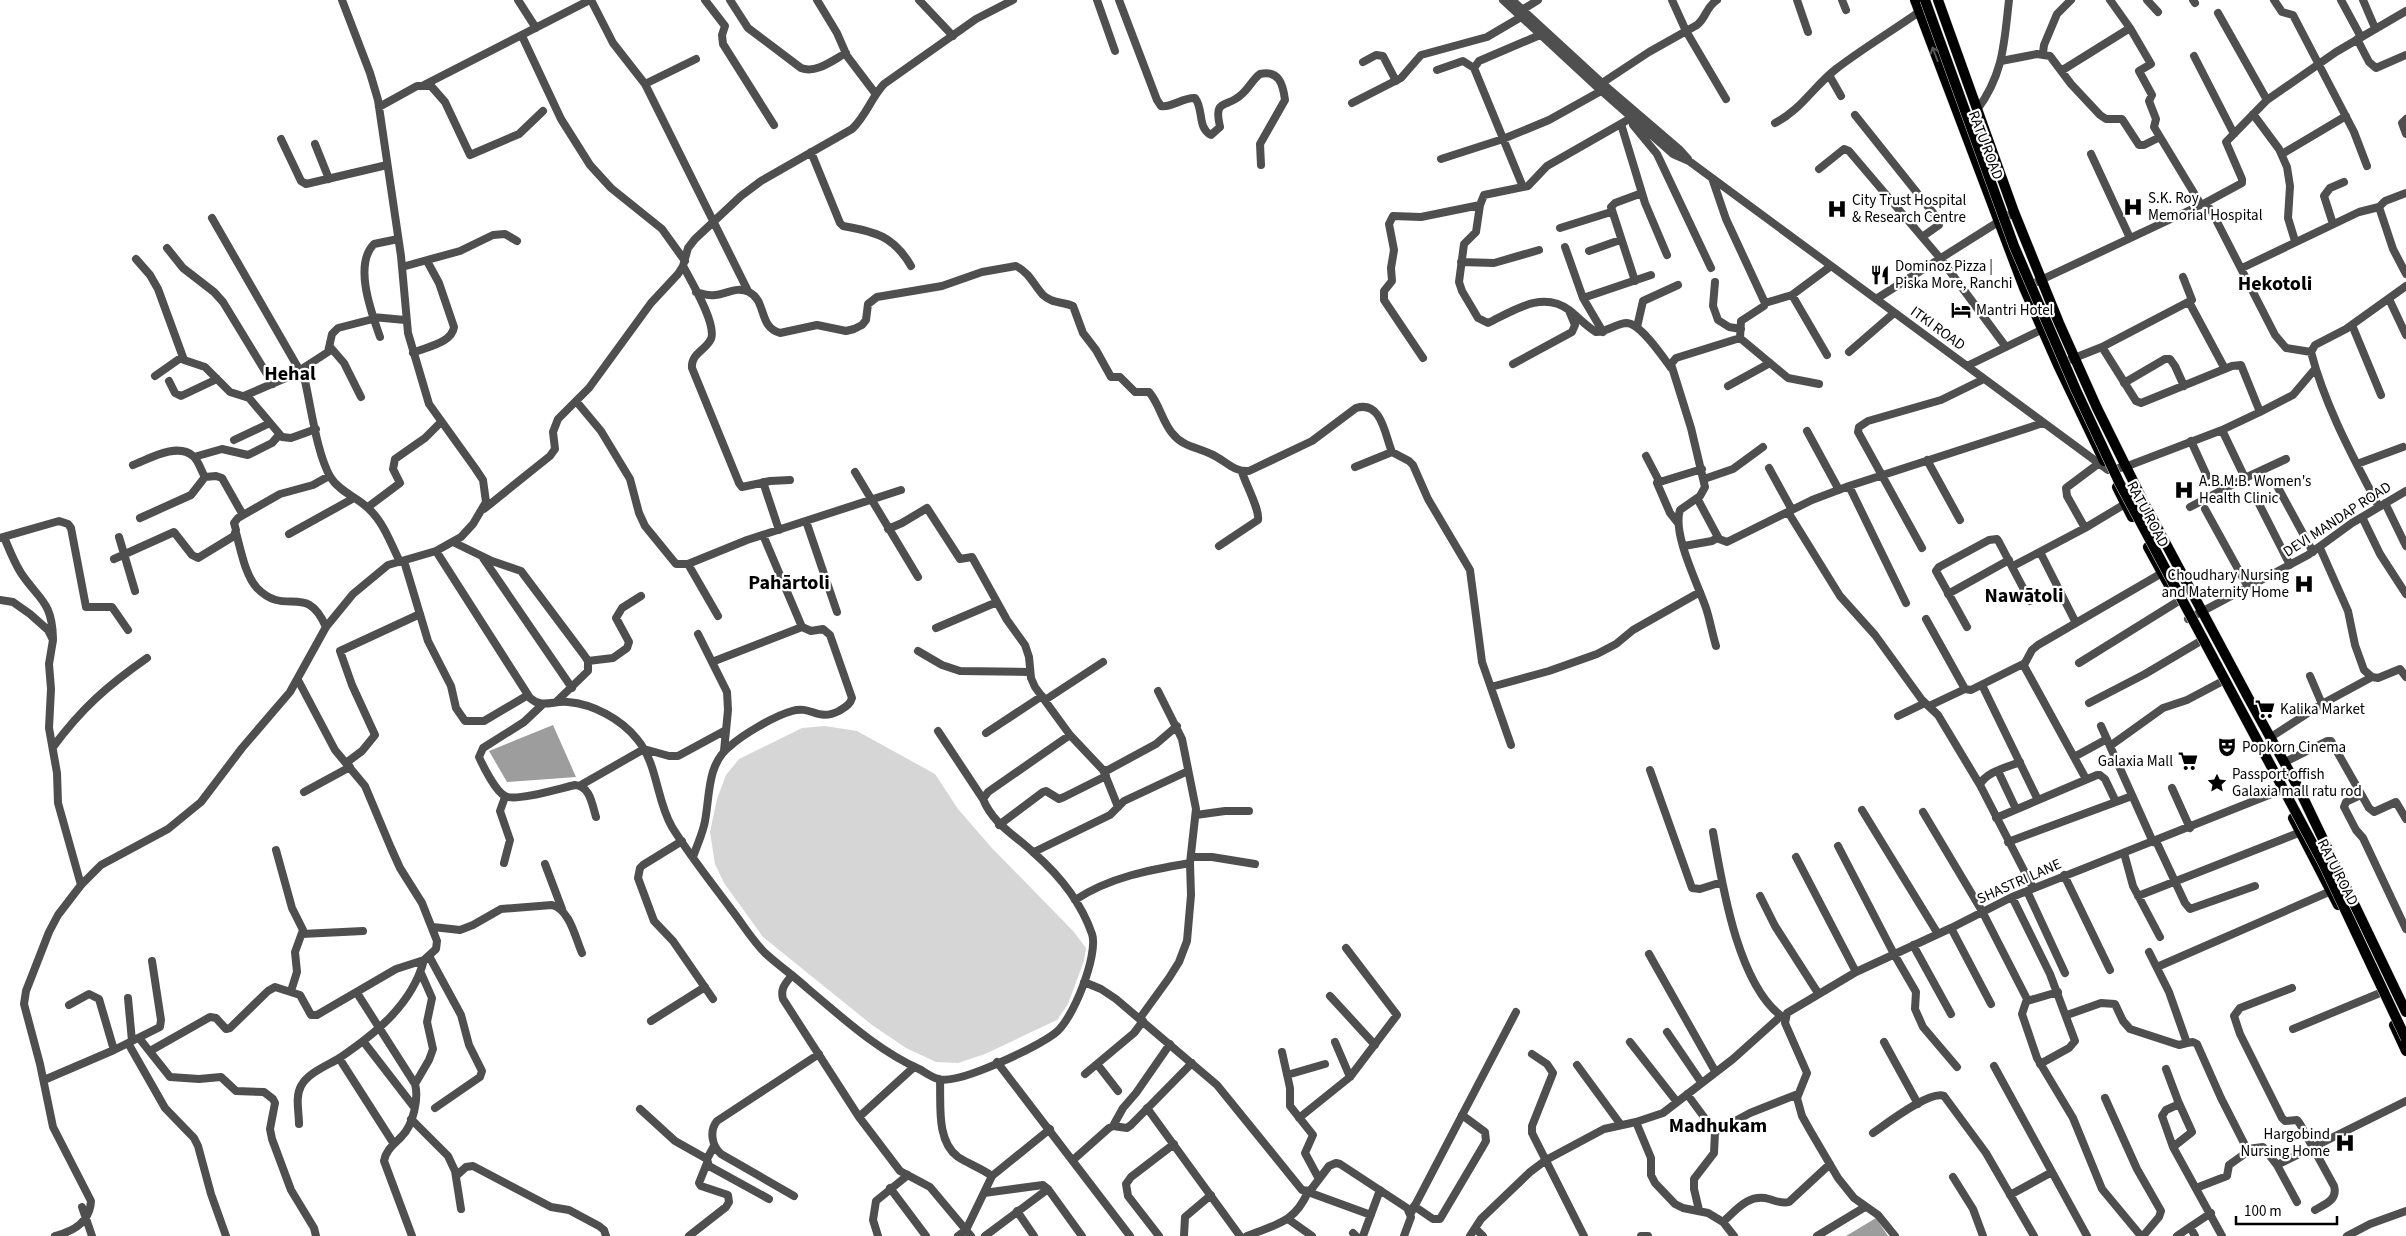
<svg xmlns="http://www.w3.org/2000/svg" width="2406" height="1236" font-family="'Source Sans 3',sans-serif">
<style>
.green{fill:#d6d6d6}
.water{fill:#9d9d9d}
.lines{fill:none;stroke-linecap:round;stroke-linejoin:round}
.major-casing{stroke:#dbdbdb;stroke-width:11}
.minor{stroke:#4f4f4f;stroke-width:8}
.major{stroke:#000;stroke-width:10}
.major-bridge-casing{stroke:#dbdbdb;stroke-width:11;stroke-linecap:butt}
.major-bridge{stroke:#000;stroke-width:10}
.oneway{stroke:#595959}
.labels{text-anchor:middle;stroke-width:4.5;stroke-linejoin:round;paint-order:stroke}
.street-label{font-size:15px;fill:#000;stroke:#fff}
.poi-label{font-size:15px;fill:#000;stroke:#fff;text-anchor:start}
.district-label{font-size:20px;font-weight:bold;fill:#000;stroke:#fff}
</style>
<rect width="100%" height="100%" fill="#fff"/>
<!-- green -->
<path class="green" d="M825,726l32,5 78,43 23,35 33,38 83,85 12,16 -2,13 -16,43 -11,16 -72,34 -27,9 -22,-1 -30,-14 -34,-23 -109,-88 -39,-54 -9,-19 -5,-32 7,-33 9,-24 13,-16 63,-31z"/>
<!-- water -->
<path class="water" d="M553,725l23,52 -69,5 -18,-31z
M1876,1218l12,18h-42z"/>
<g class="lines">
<defs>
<path id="major" d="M1915,0l109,288 34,77 46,96
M1938,0l76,212 45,111 38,85 45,91 107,200 50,90 107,223
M2117,487l15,30
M2148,547l23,42
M2293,818l45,87
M2394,1025l12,26"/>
</defs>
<!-- major casing -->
<use href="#major" class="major-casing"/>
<!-- minor -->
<path class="minor" d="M518,0l18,28
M591,0l22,43 32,41 103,207
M705,0l20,26 -3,9 1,9 51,81
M730,0l18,28 53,40c15,6 32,-8 45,-15
M817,0l20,33 10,23 28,37
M919,0l34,36
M1097,0l18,51
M1119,0l38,100 4,6c11,2 22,-9 34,-8 9,11 2,30 16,37l9,-8c-7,-30 7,-18 22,-33 7,-6 11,-15 18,-20 19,-4 23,10 25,26l-25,44 1,21
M1503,0l93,86 77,68 16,7 23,17 396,292 17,-3 97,-37 38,-18 33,-17 22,-26
M1512,0l90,83 77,66 9,10
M1672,0l14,31 40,68
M1797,0l11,32
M1842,0l4,10
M2110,0l20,28 21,36 -12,7 13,24 -3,6 7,18 -2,8 46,76
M2147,0l11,12
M2193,0l2,3
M2274,0l8,12 11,3 61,117 13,34
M2341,0l20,37
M2363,0l12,28
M1522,10l16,-10
M2218,13l49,87
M522,36l39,83 29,46 21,23 51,41 23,32
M2357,39l12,23 7,6 30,-13
M2043,53l1,-8 13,-31 14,-14
M2194,56l40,78
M2001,61l36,-7 13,2 21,28 29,31 6,4h16l17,26h5l16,-8
M1363,62l13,-7 7,1 13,25
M1437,70l26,-9 11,7
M2061,71l69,-43
M1829,75l12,21
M1602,83l47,-31 48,-27c10,-8 8,-17 20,-25
M645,84l51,-25
M424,85l166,-85
M1352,103l49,-25 20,-23 66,-18 34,-20
M379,107l38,-21h14l14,16 25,53 49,-21 24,-23
M1977,110c27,-37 27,-67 32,-110
M2253,114l26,35 8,18 3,19 -2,32 7,23
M1855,115l83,104 1,6 -17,12
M1631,118l-84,48 -19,20 -44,9 -4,10 -4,27 -12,12 -5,38 3,9 16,27 10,5c25,-12 54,-33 81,-13 9,7 17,16 27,22 12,0 20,-9 31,-9 14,1 36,34 44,45
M2406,119l-4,4 4,11
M1775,123c26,-13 39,-37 61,-54 26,-20 56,-38 83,-57
M1621,124l24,79 22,52
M1633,125l24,29 54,114
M281,139l20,42 5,3 81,-19
M315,144l14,35
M811,152l29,71 3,3c32,6 50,9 68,40
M2091,154l39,84
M2282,154l64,-38
M1441,159l62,-20 46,-19 52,-29
M1819,169l25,-20 5,2 91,107 66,89
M1712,178l14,41 39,84 -1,3 -23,15 -1,17 -64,20 -5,6 20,64 14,59 -5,9 -20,14c-8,24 18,74 26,98 4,12 6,25 10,38
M1523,187l-49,-119 5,-7 61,-26
M2406,193l-21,8 -6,6 14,42 13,25
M2205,203l37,-20v-4l-16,-37 41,-42 69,-48 70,-41
M212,218l88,153
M2333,224l-9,-28 6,-8 14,-6
M1560,228l51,-16
M1565,247l18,51 20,34
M167,248l16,20 31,24 9,10 50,82
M1589,251l31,-11
M136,259l14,16 8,14 26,71 21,7 25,25 19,6 33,39 9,1 25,-9
M1461,262l33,1 45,-13
M683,266c8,15 34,58 28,73 -6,12 -20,14 -19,29l47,115 3,4 28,-6 20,-1
M402,267l58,-16 33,-16 12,-1 12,7
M2242,268l117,-56 20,-5
M1635,281l-24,-74 4,-4 27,-10
M1715,282l-2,24 5,14 11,7 12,2
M2026,287l179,-84 6,7 64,125 11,13 25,4
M696,292c6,2 13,4 19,3 12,-1 22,-9 34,-3 18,9 9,35 31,41l37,-8 29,6 8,-2 8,-4 4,-5 2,-16 9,-7 65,-11 40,-14 34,-6c14,7 17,18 27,29 8,8 20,7 30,11l10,27 13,17 15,27h9l15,15h14c10,11 13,29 23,41 11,14 25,14 39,21 14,6 22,18 38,17l63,-30 44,-33c26,-8 29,28 36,44l17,9 4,4 15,34 42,71 12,92 29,83
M1792,295l39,-29
M1583,298l68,-23
M1876,299l138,-87
M2389,299l17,36
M2189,302l36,67
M1765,303l27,-8 35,60
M373,317l32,3
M2352,325l29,70
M1637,327l6,-26 35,-16
M380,337c-8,-23 -27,-72 -6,-93l24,-5
M1740,338l48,40 31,6
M2102,347l90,-47 -9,-23
M331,348l13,15 17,34
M1849,352l45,-39
M413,353c13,-6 39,-10 41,-26l-15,-44 -12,-22
M1423,358l-39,-58v-9l8,-10 -1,-13 3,-18 -5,-26 4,-8 28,1 59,-12
M1513,364l59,-32 3,-7 -5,-12
M2059,364l43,-17 34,54 5,2 91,-37 9,-1 19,47
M1967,366l76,-37
M297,372l31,-20 4,-18 6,-6 35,-9
M155,376l27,-19
M169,381l6,12 6,3 36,-17
M2124,383l41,-24h5l5,7 9,20
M1728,386l42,-23
M244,396l51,-22 7,2 3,5c6,26 12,74 26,97 9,14 26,19 38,31 15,14 22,35 31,53
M576,401l25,30 29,48 9,34 6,13 31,38h12l59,-24 154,-50
M1807,431l32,59
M234,440l36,-17
M2191,441l16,35
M1646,456l13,25h4l39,-12
M194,457l28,-8 26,6 24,-12 7,-8
M1927,460l33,60
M2357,464l46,-17
M133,465c16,-6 44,-23 60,-9 6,5 8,15 12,21l11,-1 6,2 21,37
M1355,467l37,-15
M1769,468l23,42
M855,472l63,105
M2245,478l41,-19
M1704,479l29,-10 30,-22
M763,482l16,48
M1657,483l13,30 8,10
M2276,484l37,68
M1849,486l57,117
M2254,494l36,71
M1697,498l22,41 8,3 85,-42 37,-14 194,-63
M2385,503l21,43
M368,507l32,-24 -7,-14 2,-10 30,-21 16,-16
M2190,507l55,-29 -23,-48
M2379,507c-26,-50 -54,-101 -68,-155l4,-7 31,-16 60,-43
M484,509l66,-53 5,-7 -2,-17 5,-13 31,-31 62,-85 27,-29 5,-8 5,-18 7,-9 46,-43 20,-15 91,-52c14,-13 19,-31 32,-45l92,-65 37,-19
M2205,509l43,78
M1788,512l52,84 35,39 47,65 16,15 42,70
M2362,517l18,37 26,40
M140,518l51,-23 14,-18
M806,521l31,91
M2085,528l-18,-32 -1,-8 32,-24
M888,529l14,-6 25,-15 33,51 12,-2 35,63 18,25 4,12 2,21 4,9 35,48 33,35h5l48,-26 21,-18
M236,533c5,17 9,42 21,55 29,30 49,-7 69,39
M289,534l65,-36
M4,537c5,12 10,25 17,36 18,27 31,28 32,65
M119,537l16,54
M0,538l59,-17 9,3 3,4 15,79h26l16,23
M453,542l39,19 29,10 63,84 4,6v10l-32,31
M1219,546l39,-26c2,-10 -12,-35 -16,-48
M1684,546l28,-5 5,-3 2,1
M1922,548l-59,-107 -5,-9 1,-5 9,-6 73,-21 43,-21
M2320,548l28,63 7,34 9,25 8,7 6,1 22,-9 6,8
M436,551l94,147c12,11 24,2 38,4 25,2 53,17 69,37 21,25 19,61 35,88 18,29 39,55 59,82 11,14 21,31 34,44 13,12 29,23 42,35 37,31 70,62 114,82 5,3 12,8 18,9 20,6 97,-32 115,-45 18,-11 45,-80 38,-100 -11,-32 -33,-59 -58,-81 -19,-18 -41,-29 -51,-54l5,-7 82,-57
M2040,552l36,71
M483,558l89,130
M114,559l60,-27 18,23 6,3 36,-22 2,-6 -2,-7 4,-5 42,-24 33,-9 16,-9
M404,561l24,80 23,45 5,22 9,13h19l44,-26
M688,564l30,52
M2013,566l72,-38 40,-24
M1948,594l61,-34
M0,600l13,2 17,12 18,16 5,10 -4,24 2,25 -2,39 8,45 1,30 23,82
M1926,619l39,70 6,1 54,-27 7,-13 6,-5 124,-72
M2188,619l120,-64 44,-32 54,-32
M1967,627l-31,-56 3,-4 50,-27 8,-1 2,3 31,59
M936,628l61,-26
M698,634l29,58 1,18 -4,41
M918,651l24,14 18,6 69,1
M588,661l25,-3 14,-10 2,-6 -13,-24 6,-10 19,-12
M712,662l90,-35
M2079,663l98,-61
M2023,664l63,115
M1982,685l56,115
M1491,687l58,-16 48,-17 19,-10 17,-14 67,-38
M1045,700l58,-38
M2089,703l56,-29 54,-32
M2322,704l50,-27
M542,705l-18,17 -41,26 -4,9c4,9 17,35 26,39 11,6 56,-8 70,-11 15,1 17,19 21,32
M1929,706l36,-17
M1898,716l27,-13
M2101,726l52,116
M938,731l45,68
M986,733l56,-37
M2271,737l51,-33 -12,-28
M2110,746l53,-38 24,-8 34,-18
M53,747c29,-39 54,-61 94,-89
M2074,757l33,-18
M2020,762c-12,5 -35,10 -40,23l53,103
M2285,762l42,-21h4l38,67 5,4 22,-10 10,17
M346,763l16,-12 13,-16 -23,-50 -12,-34 80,-37
M1650,770l42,118 8,1 22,-7
M1998,771l18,38
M1104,772l14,35
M581,785l63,-36 25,7h9l48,-26
M2172,788l18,40
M304,792l46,-25
M2361,795l-15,7 -2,5 12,23 7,8 43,91
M1862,810l76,124
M1923,812l59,99 45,88 -5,15 15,44 36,60 29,71 39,47
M1196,815l29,-4h24
M1996,818l101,-43h3l5,4 11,23
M999,825l44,-33 3,-1 13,8 5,-2 42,-21
M1713,832c9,52 25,155 71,186
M682,841l-39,24 -3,3 -2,10 16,43 19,20 40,58
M2156,841l29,62 5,6 65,-23
M2008,842l124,-46
M1838,846l56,108 22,38 -1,17 8,18 34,40
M276,850l16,58 11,22 -8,22 2,20 -6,19
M1034,852l76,-37 14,-14 64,-30
M2124,853l9,33 27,51
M693,857c4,-12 10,-24 12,-36 5,-26 2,-56 24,-74 13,-12 45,-31 63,-36 20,-6 25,11 47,0 6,-4 11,-6 13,-13l-22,-63 -7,-6 -12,2 -9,-4 -39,-92
M1191,857h21l43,7
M1796,857l60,115
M504,863l6,-23 -10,-29 5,-14
M545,864l17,45
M2064,875l46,95
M2027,891l38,82
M1760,896l15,30 43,67
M2138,896l163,-64
M2012,897l38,77 25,67 -6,7 -29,16
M1075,900c35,-23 74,-30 115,-37
M433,927l27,3 13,-5 28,-16 51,-4c18,5 23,32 30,48
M1951,928l40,76
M302,934l61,-3
M1913,945l38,69
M2149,952l20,40 18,51 6,-1 4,2 24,54 26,51 16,-2 14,18 129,-64
M1649,954l66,117
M429,956l32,59 8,30 13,26 -2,6 -45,31
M2157,967l174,-76
M792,975c-6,8 -12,13 -9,24l76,118 41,54 30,16 36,43 -8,6
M1084,982l17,7 15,10 101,86 85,105 8,1 19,-25 7,-3 4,1 67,44 4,9 -7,19
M2292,988l-52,20 -6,8 6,18 42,84 3,3 12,-1 3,4 34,62c4,14 -9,18 -19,24
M357,993l58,91c4,15 -2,41 -13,52 -7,8 -16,13 -18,25l28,75
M1330,996l45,49
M128,998l4,43
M2026,1003l1,-2 31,-9
M69,1005l20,-11 10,5 15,51
M2067,1015l34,-12 14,1 8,17 7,8 49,16 8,-2
M1140,1018l29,-40 10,-16 8,-21 4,-46 -1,-32 6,-54 -14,-70 -24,-48
M651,1021l54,-34
M2293,1029l87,-36
M1667,1032l34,50
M139,1038l31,39 29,2 22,-2 15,14 28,1 9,7 2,4 -5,26 2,10 19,51 23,38 2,8
M363,1041l51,66
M1335,1042l15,35
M1630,1042l47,60
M1884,1042l34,62
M128,1043l37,65 29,30 4,8 13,48 15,42
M150,1051l60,-34 6,1 10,11 4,-1 38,-37 7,-4 25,8 11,20h6l79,-46 28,-9 12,-11 1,-8 -15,-38 -22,-35 -9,-20 -26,-62 -30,-36 -37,-70
M1282,1052l8,36v18l23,29 -8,18 14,26
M1532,1054l15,10 6,9 -21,53v7l52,103
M339,1058l55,86
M997,1062l133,174
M1097,1064l21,27
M1577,1065l44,60
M1994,1066l93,170
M2166,1069l12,32 -1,4 -11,5 -4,6 11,31 49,89
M1085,1074l49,-41 9,-12
M1287,1075l38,-11
M44,1080l70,-30 46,-23 1,-7 -9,-59
M940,1080c1,24 -4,61 18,77 11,7 23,11 34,19
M415,1084l14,-24 4,-11 -6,-27 5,-24 -11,-25
M1687,1094l28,38 35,-19 48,-19
M2105,1098l32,71 24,42 -2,6 -16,19
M1147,1108l93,128
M640,1109l35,32 32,18
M859,1117l55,-50
M1299,1118l51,-41 47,-62 -51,-67
M411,1119l37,37 7,15 6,38
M1636,1122l15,36v17l4,8 20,21 8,4 25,5 15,9 11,14
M299,1124c0,-12 -4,-27 2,-38 7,-13 25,-20 37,-27 37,-25 74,-54 86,-99
M1113,1126l10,-18 13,-15 34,-49
M1873,1133c13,-9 57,-43 71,-37l42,57 48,83
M714,1146l-7,13 2,7 60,33
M2173,1147l19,-15 -14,-31
M1073,1160l36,-32 4,-2 14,2 4,-3 61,-62
M2277,1165l20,37
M456,1176l10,-9 7,-1 78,41 18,3 30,16 5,4 2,6
M1953,1177l20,32 10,27
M890,1188l36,48
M2196,1188l31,-12 2,-11 21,-15
M984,1193l59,-8 5,4 34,47
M2010,1195l42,-23
M794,1196l-73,-42c-9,-8 -12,-23 -4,-33l102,-67
M1414,1206l19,13h7l42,-71 4,-7 -1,-9 -23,-17
M82,1207l10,29
M1699,1210l-5,-21v-10l20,-26 1,-21
M1017,1211l17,25
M1411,1213l105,-201
M1288,1219l24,17
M1723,1222c13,-12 26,-29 46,-23 7,2 13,5 20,3l41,-38
M2190,1227l21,-14
M1475,1228l8,8
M1353,1233l3,3
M55,1236c19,-5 35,-14 36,-35l-38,-74 -13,-63 -16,-60 2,-13 23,-59 9,-17 23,-30 20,-20 67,-36 33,-27 41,-54 48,-56 36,-65 27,-33 35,-29 48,-14 25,-14 12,-13 13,-22 -3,-22 -8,-12 -46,-64 -21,-71 -7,-77 -23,-156 -8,-27 -28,-73
M689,1236l37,-29 3,-5 -1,-7 -27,-9 -2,-3 8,-20
M878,1236l-5,-16 3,-19 32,-26
M971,1236l-5,-6 26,-54 58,-47
M985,1236l63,-47
M1159,1236l-31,-40 -2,-12 5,-7 43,-33
M1184,1236l1,-19 26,-22
M1247,1236c30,-12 47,-13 61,-44l63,23
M1363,1236l17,-46
M1470,1236l11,-17 49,-47 16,-12 58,-31 32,-7 27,-9 70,-54 48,-43
M1641,1236h7
M1817,1236l48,-29
M1895,1236l-17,-21 -24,-17 -16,-20 -27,-46 -9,-16 -5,-18 10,-25 -22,-50 2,-10 69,-41 95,-44 61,-31 267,-106
M2177,1236l13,-9 5,9
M2347,1236l23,-12 36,-13"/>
<!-- major -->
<use href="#major" class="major"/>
<defs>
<path id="major-bridge" d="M1925,0l89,246 62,144 43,92 205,383 82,174"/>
</defs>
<!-- major-bridge casing -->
<use href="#major-bridge" class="major-bridge-casing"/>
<!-- major-bridge -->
<use href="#major-bridge" class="major-bridge"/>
</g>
<!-- one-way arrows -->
<defs><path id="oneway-shaft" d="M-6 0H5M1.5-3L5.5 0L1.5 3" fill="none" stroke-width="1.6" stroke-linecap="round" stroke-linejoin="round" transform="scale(1.25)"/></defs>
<use class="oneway" href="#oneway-shaft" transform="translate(1935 54) rotate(-111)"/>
<!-- icons -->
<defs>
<symbol id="hospital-bare" viewBox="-9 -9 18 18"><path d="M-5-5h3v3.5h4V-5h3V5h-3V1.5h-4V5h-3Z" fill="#000" stroke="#fff" stroke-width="2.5" paint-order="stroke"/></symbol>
<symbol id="restaurant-bare" viewBox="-9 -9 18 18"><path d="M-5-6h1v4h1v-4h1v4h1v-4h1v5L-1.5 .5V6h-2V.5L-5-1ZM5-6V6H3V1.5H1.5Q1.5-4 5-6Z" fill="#000" stroke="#fff" stroke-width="2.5" paint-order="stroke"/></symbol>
<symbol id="hotel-bare" viewBox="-9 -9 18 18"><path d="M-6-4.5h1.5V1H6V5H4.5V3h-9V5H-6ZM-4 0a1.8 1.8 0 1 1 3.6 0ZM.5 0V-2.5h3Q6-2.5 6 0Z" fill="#000" stroke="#fff" stroke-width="2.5" paint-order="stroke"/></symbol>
<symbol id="supermarket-bare" viewBox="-9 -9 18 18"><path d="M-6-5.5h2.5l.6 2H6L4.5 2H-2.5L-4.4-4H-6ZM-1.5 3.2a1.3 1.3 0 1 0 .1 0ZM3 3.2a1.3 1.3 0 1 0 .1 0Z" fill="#000" stroke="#fff" stroke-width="2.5" paint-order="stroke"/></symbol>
<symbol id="theatre-bare" viewBox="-9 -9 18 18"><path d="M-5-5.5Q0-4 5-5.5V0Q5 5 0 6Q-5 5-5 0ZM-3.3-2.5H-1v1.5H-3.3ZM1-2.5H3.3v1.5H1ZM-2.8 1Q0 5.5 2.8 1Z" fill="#000" stroke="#fff" stroke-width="2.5" paint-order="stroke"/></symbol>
<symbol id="sight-bare" viewBox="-9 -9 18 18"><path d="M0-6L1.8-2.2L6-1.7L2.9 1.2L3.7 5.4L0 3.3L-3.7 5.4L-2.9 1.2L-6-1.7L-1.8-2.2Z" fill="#000" stroke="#fff" stroke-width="2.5" paint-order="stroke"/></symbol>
</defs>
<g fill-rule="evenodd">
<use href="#hospital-bare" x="2119" y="193" width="28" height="28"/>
<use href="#hospital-bare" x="1823" y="195" width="28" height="28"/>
<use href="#restaurant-bare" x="1866" y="261" width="28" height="28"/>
<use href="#hotel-bare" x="1947" y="296" width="28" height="28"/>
<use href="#hospital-bare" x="2170" y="476" width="28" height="28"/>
<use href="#hospital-bare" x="2290" y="570" width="28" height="28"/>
<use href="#supermarket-bare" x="2251" y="695" width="28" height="28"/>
<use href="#theatre-bare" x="2213" y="733" width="28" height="28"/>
<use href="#supermarket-bare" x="2174" y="747" width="28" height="28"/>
<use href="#sight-bare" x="2203" y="769" width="28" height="28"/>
<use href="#hospital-bare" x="2331" y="1129" width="28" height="28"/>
</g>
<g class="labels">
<!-- street labels -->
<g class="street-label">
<text transform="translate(1986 145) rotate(69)" y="5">RATU ROAD</text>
<text transform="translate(1938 328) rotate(36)" y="5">ITKI ROAD</text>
<text transform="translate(2148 514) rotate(62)" y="5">RATU ROAD</text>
<text transform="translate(2337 519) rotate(-33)" y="5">DEVI MANDAP ROAD</text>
<text transform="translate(2338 872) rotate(63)" y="5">RATU ROAD</text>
<text transform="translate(2019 881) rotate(-24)" y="5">SHASTRI LANE</text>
</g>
<!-- poi labels -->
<g class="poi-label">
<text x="2148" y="203">S.K. Roy<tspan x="2148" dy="17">Memorial Hospital</tspan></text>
<text x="1852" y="205">City Trust Hospital<tspan x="1852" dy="17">&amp; Research Centre</tspan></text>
<text x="1895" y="271">Dominoz Pizza |<tspan x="1895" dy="17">Piska More, Ranchi</tspan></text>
<text x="1976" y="315">Mantri Hotel</text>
<text x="2199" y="486">A.B.M.B. Women's<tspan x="2199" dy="17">Health Clinic</tspan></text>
<text x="2289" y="580" text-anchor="end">Choudhary Nursing<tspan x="2289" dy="17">and Maternity Home</tspan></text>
<text x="2280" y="714">Kalika Market</text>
<text x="2242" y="752">Popkorn Cinema</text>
<text x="2173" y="766" text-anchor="end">Galaxia Mall</text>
<text x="2232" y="779">Passport offish<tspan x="2232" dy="17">Galaxia mall ratu rod</tspan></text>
<text x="2330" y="1139" text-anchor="end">Hargobind<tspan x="2330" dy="17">Nursing Home</tspan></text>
</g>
<!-- district labels -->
<g class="district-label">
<text x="2275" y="290">Hekotoli</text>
<text x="290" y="380">Hehal</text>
<text x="789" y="589">Pahārtoli</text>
<text x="2024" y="602">Nawātoli</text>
<text x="1718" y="1132">Madhukam</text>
</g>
</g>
<!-- scale -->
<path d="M2236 1216v8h101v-8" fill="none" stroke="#000000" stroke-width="2.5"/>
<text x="2244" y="1216" font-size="15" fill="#000000" stroke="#ffffff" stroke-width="4" paint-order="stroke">100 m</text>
</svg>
